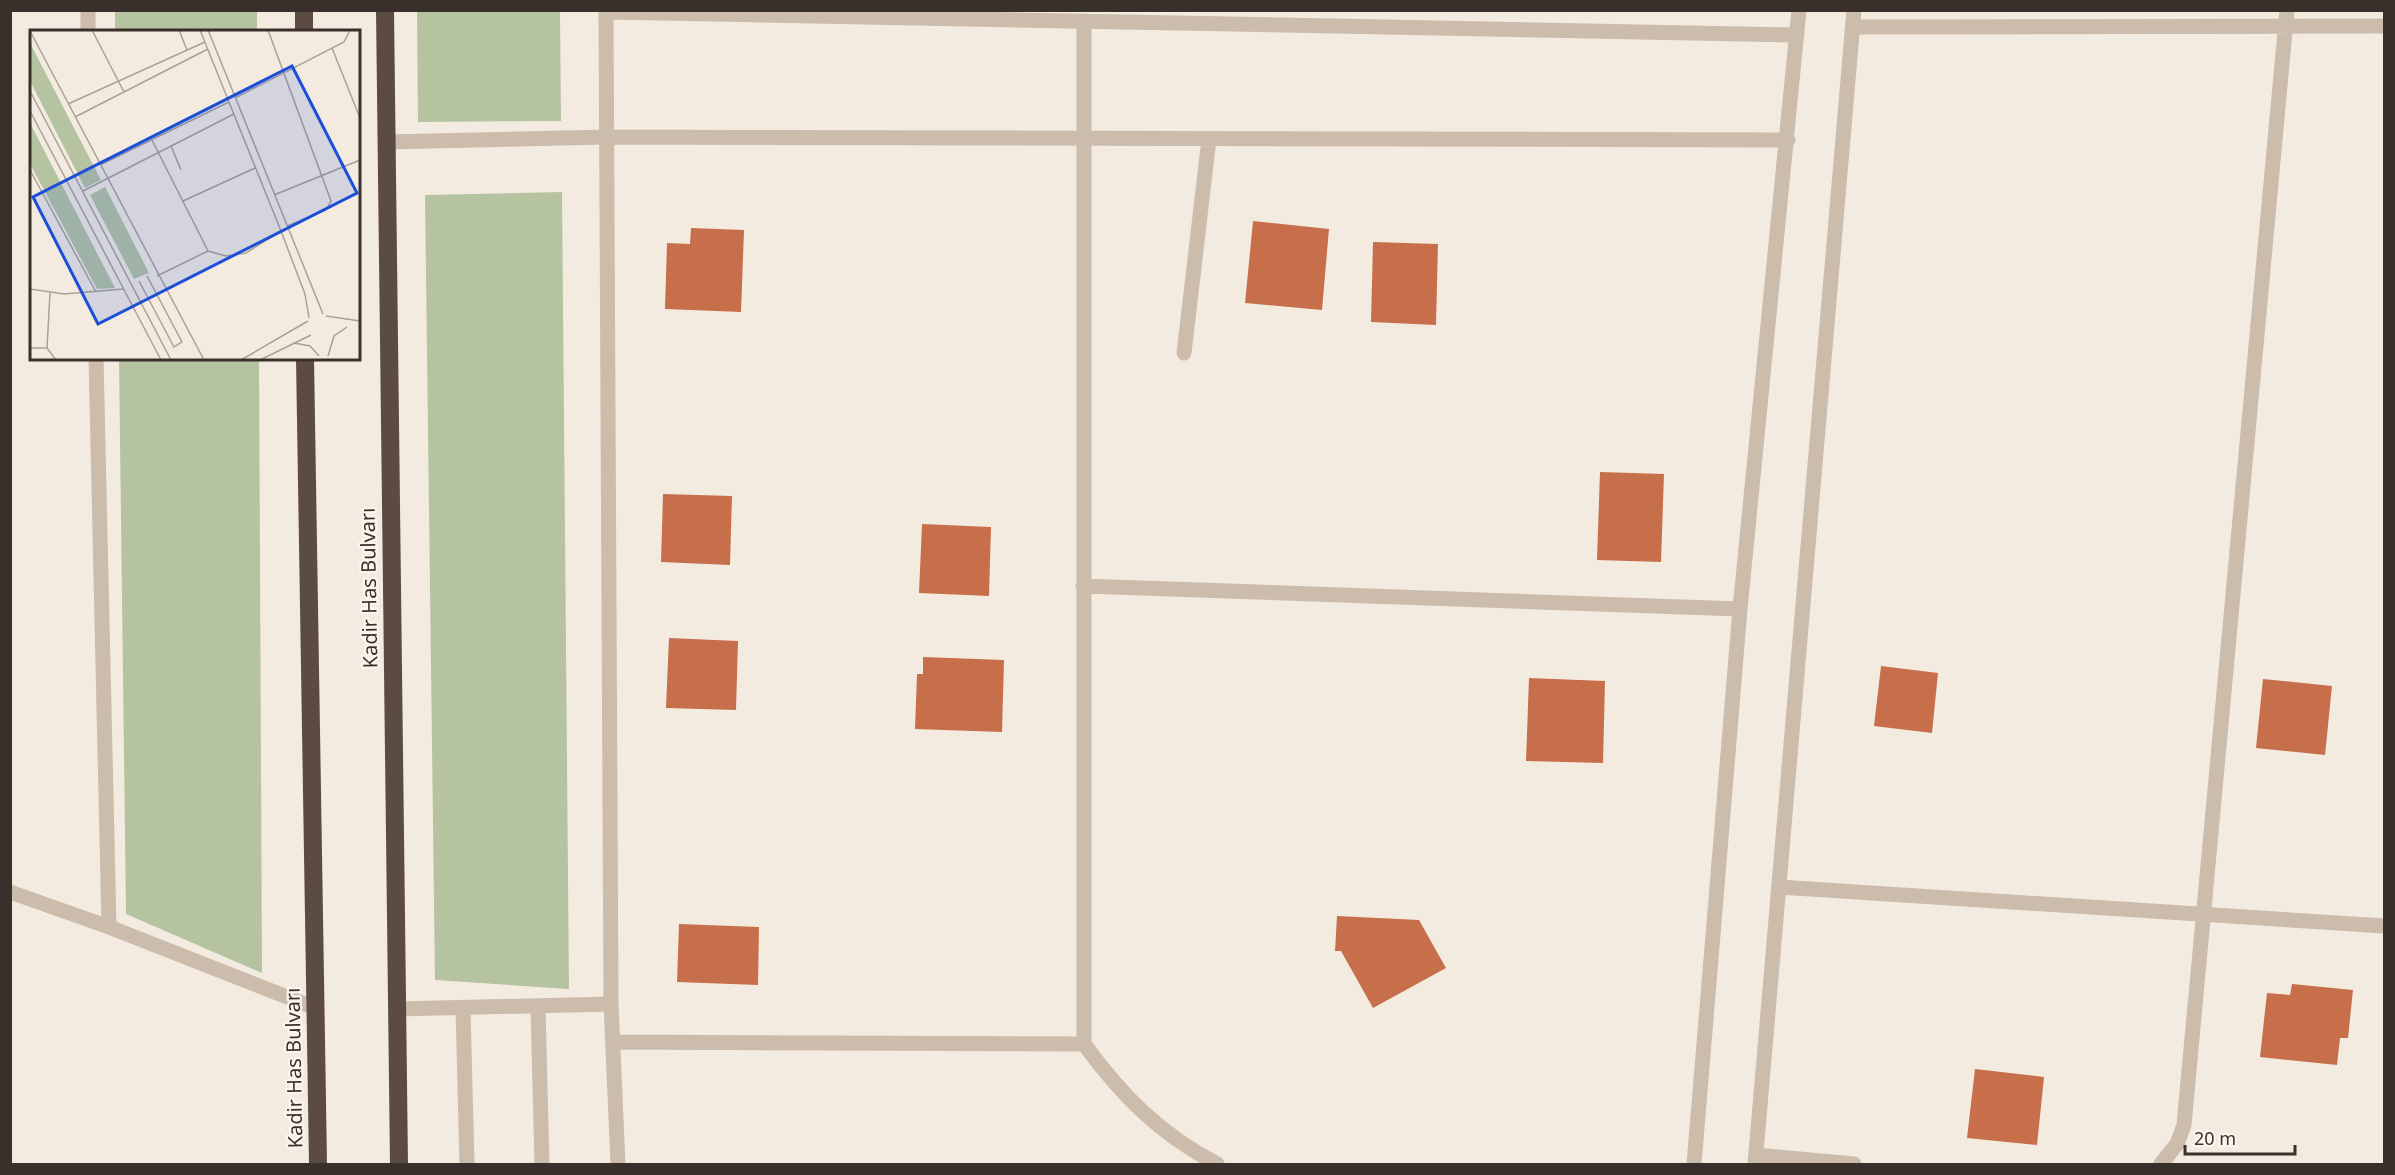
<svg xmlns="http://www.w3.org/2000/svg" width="2395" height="1175" font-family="'Noto Sans',sans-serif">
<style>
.green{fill:#b6c3a0}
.building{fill:#c76f4b}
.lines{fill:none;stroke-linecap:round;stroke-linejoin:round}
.minor{stroke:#ccbcac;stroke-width:15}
.highway{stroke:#5b4b42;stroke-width:18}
.labels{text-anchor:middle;stroke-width:4.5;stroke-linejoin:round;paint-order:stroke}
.street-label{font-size:20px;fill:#3a302b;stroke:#fbf5ed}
.inset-road{fill:none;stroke:#aaa098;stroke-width:1.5}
.view{fill:#1d4ed8;fill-opacity:0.15;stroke:#1d4ed8;stroke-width:3}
.inset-edge{fill:none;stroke:#3a302b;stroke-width:3}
</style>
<rect width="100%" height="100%" fill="#f4ebe0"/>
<!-- green -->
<path class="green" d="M115,11h142v20h-142z
M417,11h143l1,110 -143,1z
M562,192l7,797 -134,-9 -10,-785z
M119,359h140l3,614 -136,-59z"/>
<!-- building -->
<path class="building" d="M1253,221l76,8 -7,81 -77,-7z
M691,228l53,2 -3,82 -76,-3 2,-66 23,1z
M1373,242l65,2 -2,81 -65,-3z
M1600,472l64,2 -3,88 -64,-2z
M663,494l69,2 -2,69 -69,-3z
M922,524l69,3 -2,69 -70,-3z
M669,638l69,3 -2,69 -70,-2z
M923,657l81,3 -2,72 -87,-3 2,-55h6z
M1881,666l57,7 -6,60 -58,-7z
M1529,678l76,3 -2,82 -77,-2z
M2263,679l69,7 -7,69 -69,-7z
M1337,916l82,4 27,48 -73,40 -32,-57h-6z
M679,924l80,3 -1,58 -81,-3z
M2292,984l61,6 -5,48h-8l-3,27 -77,-8 7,-64 23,2z
M1975,1069l69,8 -7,68 -70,-7z"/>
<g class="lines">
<!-- minor -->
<path class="minor" d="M88,10v22
M606,10l5,994 7,160
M607,12l1190,23
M1084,21v1023
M1853,27l531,-1
M386,142l221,-5 1181,3
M1184,353l25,-214
M96,358l13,569
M1083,586l657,23
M1779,887l605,39
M10,892l99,35 206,81
M538,1006l4,158
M463,1008l4,156
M397,1009l214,-5
M613,1042l471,2c38,52 76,90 133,120
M1756,1155l98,9
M1694,1164l46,-555 59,-599
M1755,1164l99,-1154
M2161,1164l16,-20 7,-19 103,-1115"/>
<!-- highway -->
<path class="highway" d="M304,10v22
M385,10l14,1154
M305,358l13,806"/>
</g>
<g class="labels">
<!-- street labels -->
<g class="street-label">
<text transform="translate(369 588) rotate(-91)" y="7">Kadir Has Bulvarı</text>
<text transform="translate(294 1068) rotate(-91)" y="7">Kadir Has Bulvarı</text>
</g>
</g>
<!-- overview -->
<g transform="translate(30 30)">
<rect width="330" height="330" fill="#f4ebe0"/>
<path d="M0,13l71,137 -16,8 -55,-107zM0,93l85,165 -18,1 -67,-125zM75,157l44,86 -15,6 -44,-84z" fill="#b6c3a0"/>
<path class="inset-road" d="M62,0l32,62M149,0l8,20M170,0l81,201 24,63 4,24M178,0l115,284M238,0l63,171 -5,9 -39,16M0,1l174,329M302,18l28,70M0,61l141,269M205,68l109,-56 6,-12M38,74l137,-62M0,81l131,249M45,87l133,-68M122,110l56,111M141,116l10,24M70,135l129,-63M0,140l66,122M53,161l151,-77M244,165l86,-35M153,171l72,-33M127,246l51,-25 18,5 20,-3 35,-22M109,251l35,66 8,-5 -35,-66M0,259l34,5 59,-5M296,286l34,5M264,313l16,3 9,10M0,318h17l9,12M17,318l3,-55M298,326l6,-20 13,-9M211,330l67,-39M230,330l51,-25"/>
<path class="view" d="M262,36l65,127 -259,131 -65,-127z"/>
<rect width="330" height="330" class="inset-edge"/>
</g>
<!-- border -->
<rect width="2395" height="1175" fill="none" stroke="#3a302b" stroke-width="24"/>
<!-- scale -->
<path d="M2185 1145v9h110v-9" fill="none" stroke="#3a302b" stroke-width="3"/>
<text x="2194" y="1145" font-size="18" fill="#3a302b" stroke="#fbf5ed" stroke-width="4.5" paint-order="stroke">20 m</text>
</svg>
